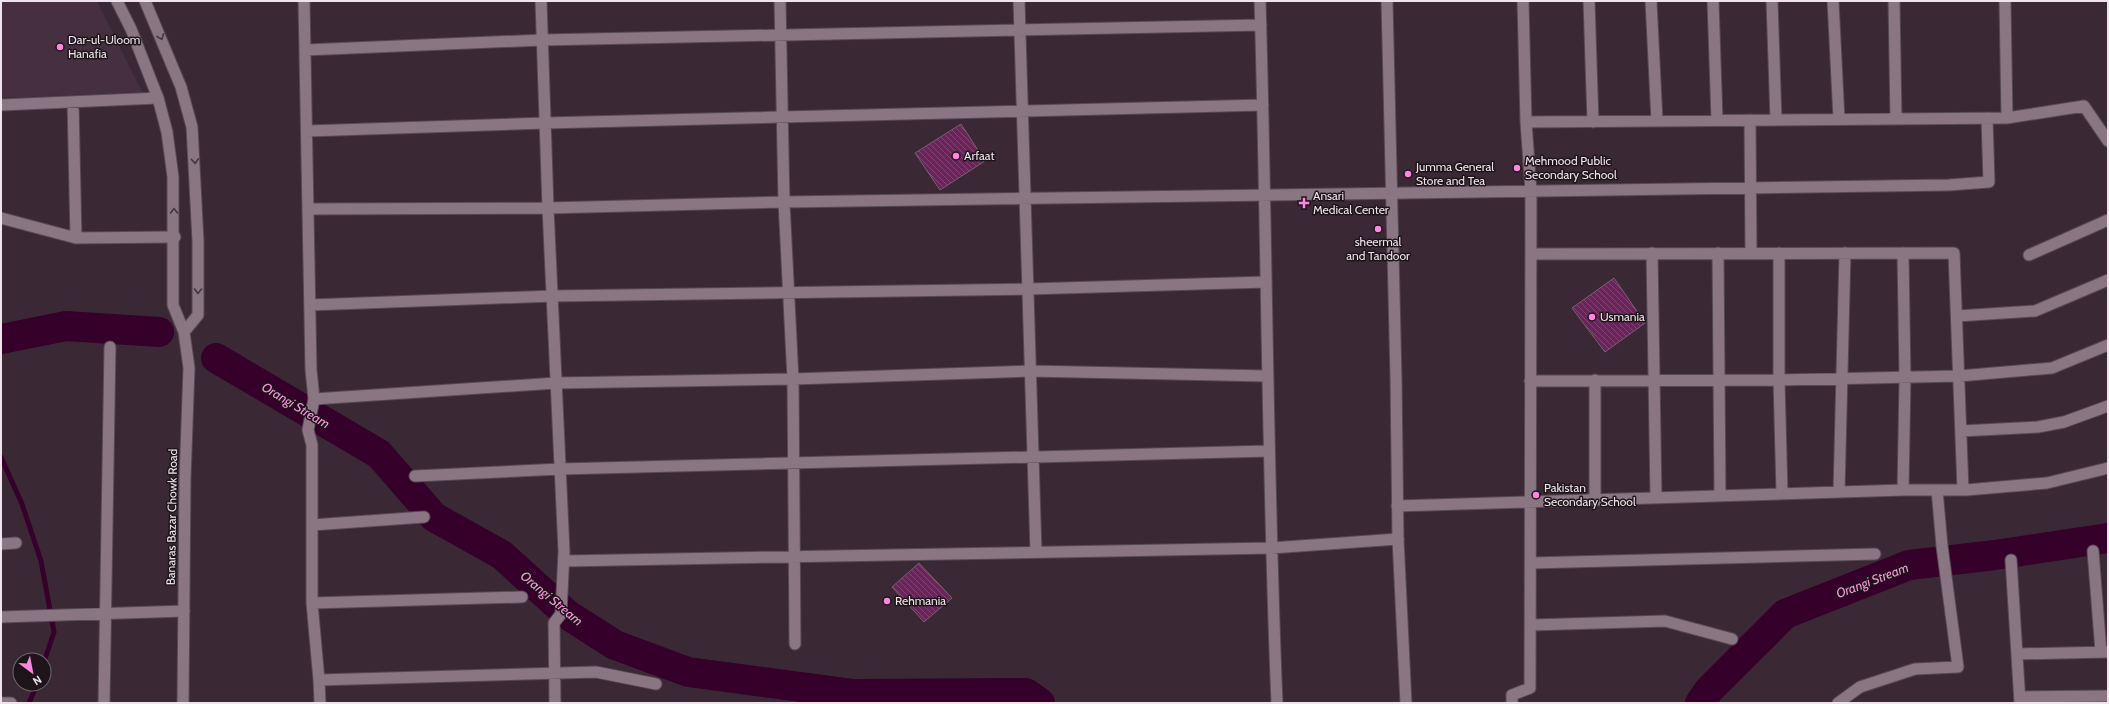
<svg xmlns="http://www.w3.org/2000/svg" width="2109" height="704" font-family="Cabin,sans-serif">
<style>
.built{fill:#463040}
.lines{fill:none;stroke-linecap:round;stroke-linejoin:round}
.stream{stroke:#35012a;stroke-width:5}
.river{stroke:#35012a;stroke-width:30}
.building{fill:url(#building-back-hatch);stroke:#74616e}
.minor-casing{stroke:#574953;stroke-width:13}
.secondary-casing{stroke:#574953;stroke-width:13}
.minor{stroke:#8a7683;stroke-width:11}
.secondary{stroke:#8a7683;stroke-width:11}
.oneway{stroke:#43373f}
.poi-dot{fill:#ff85df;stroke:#1d151a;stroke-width:1.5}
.labels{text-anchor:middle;stroke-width:3;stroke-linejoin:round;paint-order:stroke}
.poi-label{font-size:12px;fill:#efe4eb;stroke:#1d151a;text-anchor:start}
.street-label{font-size:12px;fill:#efe4eb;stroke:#1d151a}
.water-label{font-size:13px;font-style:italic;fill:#fd97e1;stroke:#1d151a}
</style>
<defs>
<pattern id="building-back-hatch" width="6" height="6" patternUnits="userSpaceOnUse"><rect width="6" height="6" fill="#6b245a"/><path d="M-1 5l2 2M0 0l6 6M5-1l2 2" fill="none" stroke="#804472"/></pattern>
</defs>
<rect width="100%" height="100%" fill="#3a2935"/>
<!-- built -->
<path class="built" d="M1,1h96l45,91 -141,6z"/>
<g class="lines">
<!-- stream -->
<path class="stream" d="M1,457l21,47 19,57 13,71 -10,30
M29,703l8,-19"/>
<!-- river -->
<path class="river" d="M1,339l65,-13 93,6
M216,358l163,96 55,63 68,38 66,60 47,30 73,27 166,22 172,-1 14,10
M1700,703l9,-13 76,-76 124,-49 86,-10 113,-17"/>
</g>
<!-- building -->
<path class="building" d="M961,124l24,37 -45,29 -25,-37z
M1614,278l31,45 -40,29 -33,-44z
M919,563l33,35 -28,24 -32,-35z"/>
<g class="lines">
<defs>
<path id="minor" d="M304,1l7,369 3,29 -6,31 4,15v158l7,77 1,23
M541,1l7,207 16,343 -3,63 -7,9 1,80
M780,1l4,201 9,177 2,265
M1019,1l17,551
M1260,1c7,234 7,468 17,702
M1589,1l4,121
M1651,1l6,120
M1713,1l4,119
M1772,1l4,119
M1833,1l6,118
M1894,1l2,118
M2005,1l2,117
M305,50l237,-10 719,-15
M73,102l3,136
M1,105l157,-7
M1750,120l1,133
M1526,122l481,-4 77,-12 24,35
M307,131l238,-8 718,-18
M308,209l240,-1 236,-6 1165,-17 40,-3 -2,-64
M1,218l75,20 99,-1
M1652,253l4,244
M1718,253l2,242
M1779,253v127l3,113
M1903,253l2,125 -2,112
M1531,254l423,-1 9,237
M2029,255l79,-35
M310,305l242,-9 476,-7 238,-7
M1957,316l78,-5 73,-31
M1595,380v119
M1530,381l249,-1 180,-4 93,-8 56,-23
M314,399l242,-16 237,-4 237,-8 237,5
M1961,431l77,-4 26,-5 44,-16
M415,476l145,-7 709,-18
M1839,492l6,-239
M1397,506l506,-16h63l81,-7 61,-15
M312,525l112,-8
M1,544l15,-1
M2093,551l8,101
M2011,560l9,143
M564,561l707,-13 127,-9
M1531,563l344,-9
M312,603l210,-6
M1,617l183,-6
M1531,625l134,-4 67,18
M2017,654l90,-2
M319,680l277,-8 60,12
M2020,697l88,-1
M1,703h10
M104,703l6,-356
M1512,703v-8l18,-7 1,-497 -5,-69 -3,-121
M1838,703l22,-16 55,-18 43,-2 -16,-121 -5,-56"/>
<path id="secondary" d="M117,1l14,28 27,69 9,34 6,45v128l11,27 5,36 -4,111 -2,224
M145,1l36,86 11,40 6,114v74l-14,17
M1387,1l9,377 2,161 8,164"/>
</defs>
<!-- minor casing -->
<use href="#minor" class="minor-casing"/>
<!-- secondary casing -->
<use href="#secondary" class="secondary-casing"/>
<!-- minor -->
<use href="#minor" class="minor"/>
<!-- secondary -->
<use href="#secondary" class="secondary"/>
</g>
<!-- one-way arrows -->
<defs><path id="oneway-chevron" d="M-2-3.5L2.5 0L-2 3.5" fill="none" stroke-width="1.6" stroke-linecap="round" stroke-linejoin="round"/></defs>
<g class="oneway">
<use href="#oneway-chevron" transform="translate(161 37) rotate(68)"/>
<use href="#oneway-chevron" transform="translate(195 161) rotate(86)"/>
<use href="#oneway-chevron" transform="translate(174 211) rotate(-91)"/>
<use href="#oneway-chevron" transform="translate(198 291) rotate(91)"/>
</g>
<!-- markers -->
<g class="poi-dot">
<circle cx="60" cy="47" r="4"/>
<circle cx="956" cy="156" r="4"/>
<circle cx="1517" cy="168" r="4"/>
<circle cx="1408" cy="174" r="4"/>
<path d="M1302 197h4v4h4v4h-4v4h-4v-4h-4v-4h4z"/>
<circle cx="1378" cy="229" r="4"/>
<circle cx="1592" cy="317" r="4"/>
<circle cx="1536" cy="495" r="4"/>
<circle cx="887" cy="601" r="4"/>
</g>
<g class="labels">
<!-- poi labels -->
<g class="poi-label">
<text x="68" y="44">Dar-ul-Uloom<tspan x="68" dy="14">Hanafia</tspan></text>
<text x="964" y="160">Arfaat</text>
<text x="1525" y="165">Mehmood Public<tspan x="1525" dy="14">Secondary School</tspan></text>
<text x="1416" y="171">Jumma General<tspan x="1416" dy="14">Store and Tea</tspan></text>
<text x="1313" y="200">Ansari<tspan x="1313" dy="14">Medical Center</tspan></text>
<text x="1378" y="246" text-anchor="middle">sheermal<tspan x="1378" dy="14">and Tandoor</tspan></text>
<text x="1600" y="321">Usmania</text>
<text x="1544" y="492">Pakistan<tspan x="1544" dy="14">Secondary School</tspan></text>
<text x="895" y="605">Rehmania</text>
</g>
<!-- street labels -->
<g class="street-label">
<text transform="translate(172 517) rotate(-89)" y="4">Banaras Bazar Chowk Road</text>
</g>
<!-- water labels -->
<g class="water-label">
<text transform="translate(296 405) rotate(31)" y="5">Orangi Stream</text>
<text transform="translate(1872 580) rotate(-21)" y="5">Orangi Stream</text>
<text transform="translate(552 598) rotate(40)" y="5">Orangi Stream</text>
</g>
</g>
<!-- border -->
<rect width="2109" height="704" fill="none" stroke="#efe4eb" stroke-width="4"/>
<!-- north arrow -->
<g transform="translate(32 672) rotate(148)"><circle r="19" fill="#1d151a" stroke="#71686e"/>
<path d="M0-3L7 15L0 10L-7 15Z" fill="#ff85df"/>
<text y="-6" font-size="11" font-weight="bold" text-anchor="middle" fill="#efe4eb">N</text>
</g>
</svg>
